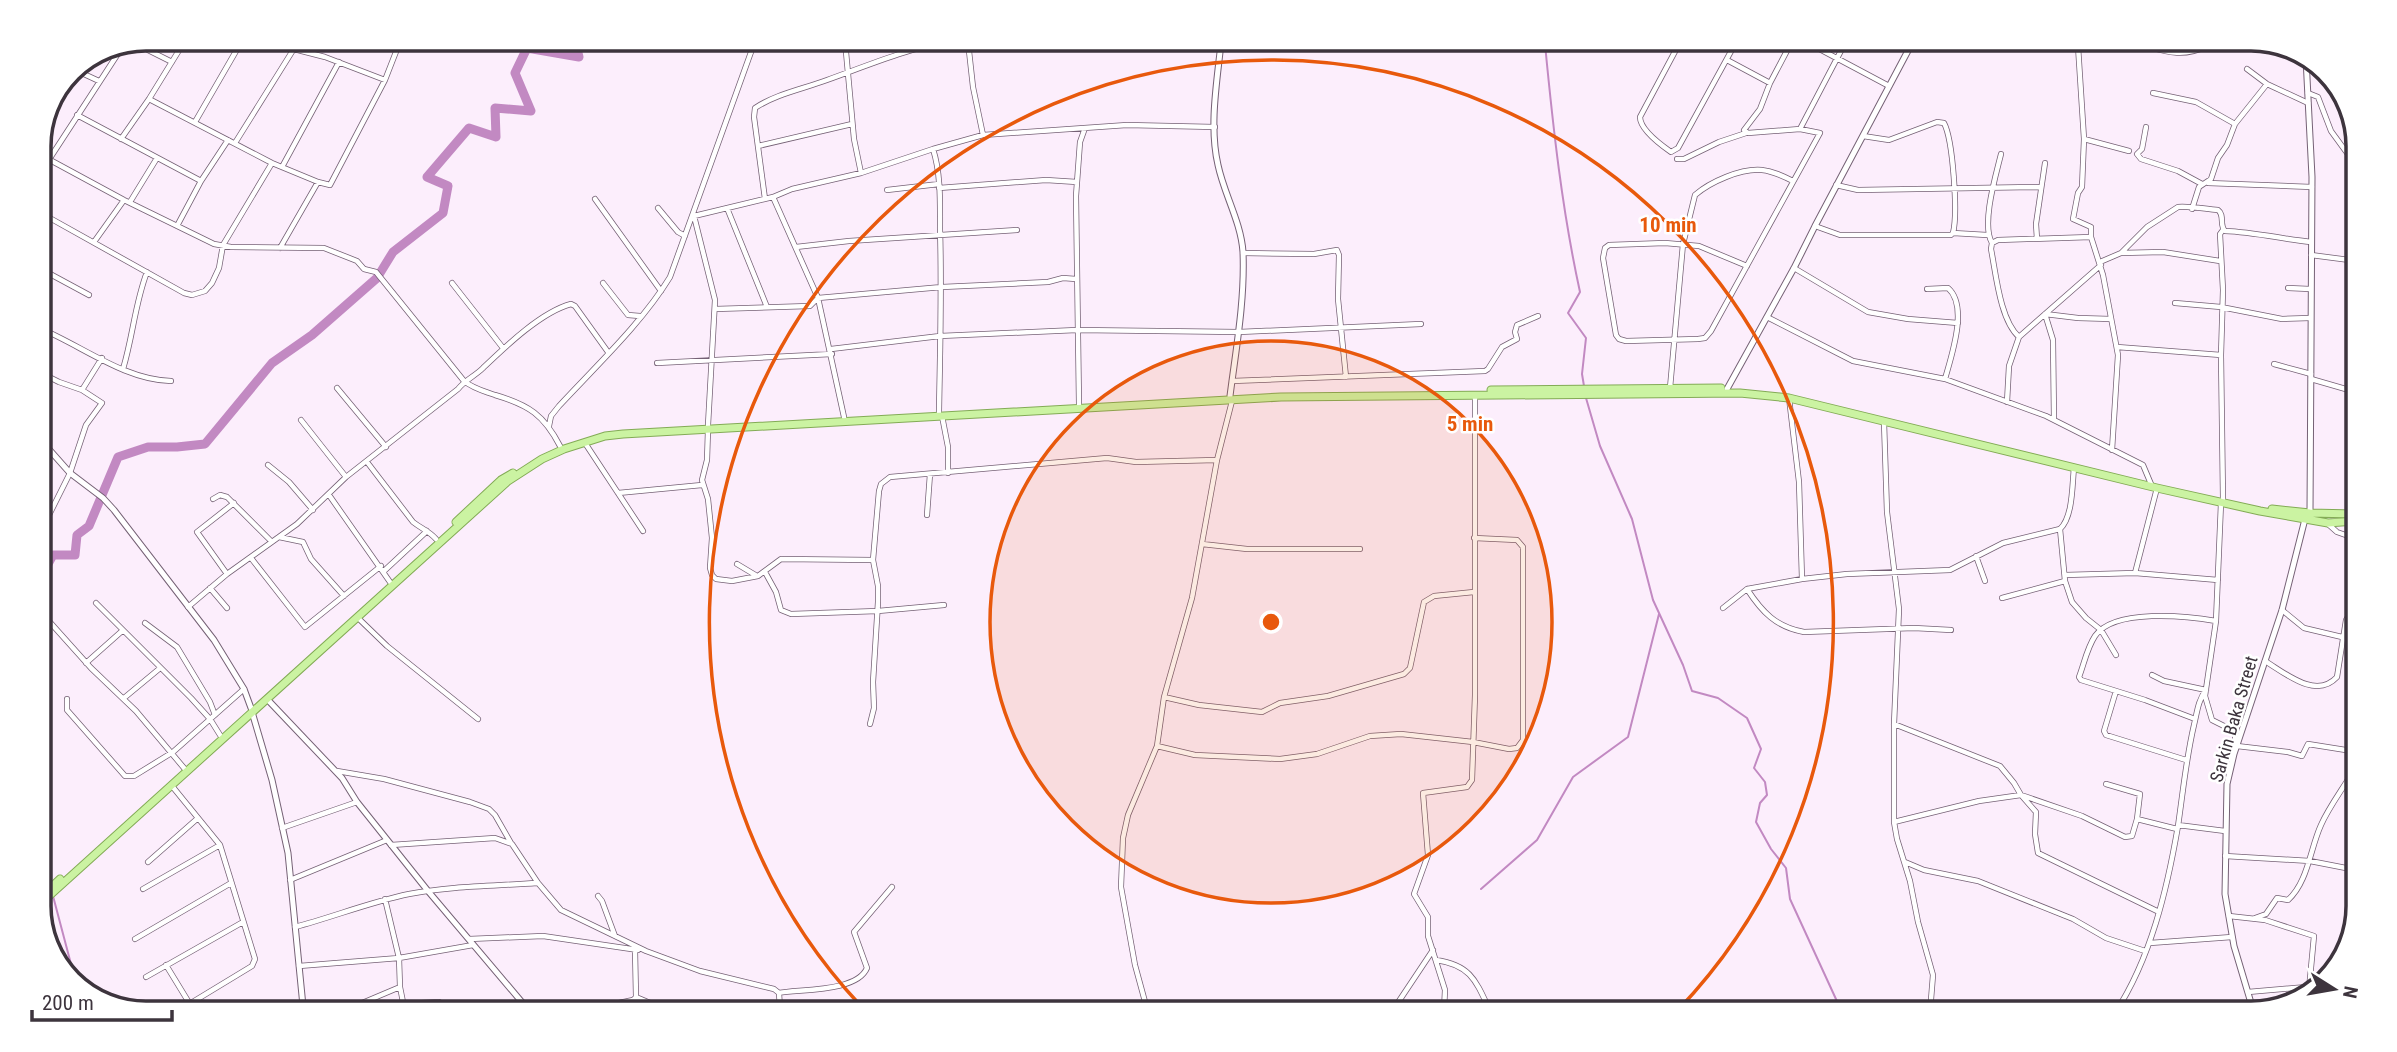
<svg xmlns="http://www.w3.org/2000/svg" width="2397" height="1052" font-family="'Roboto Condensed',sans-serif">
<style>
.lines{fill:none;stroke-linecap:round;stroke-linejoin:round}
.stream{stroke:#c289c2;stroke-width:2}
.river{stroke:#c289c2;stroke-width:9}
.minor-casing{stroke:#756175;stroke-width:6}
.tertiary-casing{stroke:#756175;stroke-width:7}
.primary-casing{stroke:#83ab56;stroke-width:9}
.minor{stroke:#fff;stroke-width:4.5}
.tertiary{stroke:#fff;stroke-width:5}
.primary{stroke:#cbf3a2;stroke-width:7}
.ring{fill:none;stroke:#e8590c;stroke-width:3.5}
.labels{text-anchor:middle;stroke-width:5;stroke-linejoin:round;paint-order:stroke}
.street-label{font-size:18px;fill:#3d343d;stroke:#fff}
.rim{fill:none;stroke:#3d343d;stroke-width:3.5}
.centre{fill:#e8590c;stroke:#fff;stroke-width:3.5}
.ring-label{font-size:21px;text-anchor:middle;font-weight:bold;fill:#e8590c;stroke:#fff;stroke-width:5;stroke-linejoin:round;paint-order:stroke}
</style>
<rect width="100%" height="100%" fill="#fceefc"/>
<g class="lines">
<!-- stream -->
<path class="stream" d="M1545,44c8,83 17,166 35,248l-12,21 18,25 -4,36 2,12
M1586,398l14,48 32,73 21,81 30,65 9,26 26,7 29,20 14,31 -7,19 11,14 2,13 -7,8 -4,19 15,27 15,19 4,31 51,111
M39,840l11,44
M1481,889l56,-49 36,-63 55,-40 31,-123
M53,896l23,87"/>
<!-- river -->
<path class="river" d="M39,580l14,-25h22l2,-20 12,-9 29,-69 30,-10h29l28,-3 67,-81 40,-28 65,-57 16,-26 50,-39 5,-27 -21,-9 42,-49 27,9 -1,-29 36,3 -16,-38 12,-25 52,9 -4,-17"/>
<defs>
<path id="minor" d="M255,39l70,18 60,23
M845,41l9,98 7,34
M968,42l5,45 10,48
M134,43l38,19
M1679,44l-39,73c0,13 21,28 31,35l7,-4 57,-104
M1812,45l77,41
M2078,46l6,93 -2,48 -4,6 -5,26 18,8v10l12,38 15,80 -6,95
M2146,46c23,7 39,11 61,0
M1727,60l43,23
M73,69l26,12
M2247,69l20,15 41,19
M2153,93l43,9 39,22
M2308,93l10,4 13,34 27,37
M149,99l123,64 46,19 12,3 55,-105 16,-41
M77,115l124,66
M195,122l48,-83
M2146,127l-4,22 -5,5 4,5 37,12 24,13
M1800,129l44,-84
M121,139l28,-40 37,-60
M2084,139l45,12
M235,143l65,-104
M758,146l94,-22
M933,149c8,25 7,53 7,80 2,61 0,122 -1,183
M39,154l85,46 90,44 17,3 93,1 33,13 7,8 12,3 88,109c10,8 20,10 31,14 34,10 49,20 65,51
M2001,154c-5,21 -20,70 -9,89l-1,6c5,25 9,71 28,88
M50,158l71,-109
M1677,159h7l35,-17 27,-9
M282,167l57,-105
M2208,183l104,4
M1836,185l22,5 183,-3
M939,188l107,-8 31,2
M887,190l52,-6
M773,197l45,101 26,119
M595,199l66,92
M765,199l-11,-82 1,-9c21,-14 48,-19 72,-28 39,-14 78,-30 119,-39
M130,202l27,-44
M658,208l20,24 7,4
M727,208l40,99
M2192,209l7,-22 12,-8 7,-21 9,-13 8,-21 32,-40
M39,212l145,81 8,2 13,-4 7,-8 7,-15 4,-23 49,-82
M177,226l24,-45 27,-41
M1815,226l25,9h111l2,-2c5,-20 0,-93 -9,-110l-7,-1 -48,18 -26,-4
M1953,233l34,2
M2037,239l-1,-15 9,-61
M94,242l30,-42
M1992,243l6,-3 93,-3
M796,247l53,-6 168,-11
M280,248l38,-66
M1243,253l71,1 23,-4 2,5 -1,44 8,78
M2121,253l42,-1 57,9
M2311,255l46,6
M2100,262l21,-9 26,-26 31,-20c12,-1 27,2 40,3 7,5 1,15 7,21 29,1 57,8 86,11
M1747,266l-48,-20 -34,-3 -56,2 -4,3 -2,10 13,77 3,4 7,2 72,-2 7,-1 6,-7 109,-198 -20,-4 -52,4 -4,-3 16,-21 10,-26 20,-38
M39,268l50,27
M1794,268l74,44 40,7 50,4
M452,283l51,65
M603,283l25,32 12,1
M2288,288l22,1
M1927,289l21,-1c21,18 3,69 -3,91
M2175,303l46,4 61,12 28,-1
M715,309l95,-3 8,-8 124,-11 106,-5 15,-4 13,1
M1767,317l86,44 92,18 101,37 97,49 8,19
M39,328c42,17 85,52 132,53
M39,343l8,-12
M2117,347l104,8
M831,349l109,-13 137,-6 162,2 182,-8
M657,363l175,-9
M2274,364l37,10
M123,369c10,-33 12,-66 24,-97
M39,372l20,10 23,8 20,13 -16,22 -16,48 -31,62
M2311,379l45,13
M1232,381l253,-10 3,-2 14,-22 15,-8 -2,-7 2,-7 21,-9
M337,388l49,59
M1670,388l13,-144 12,-49c15,-13 46,-27 67,-25 11,1 21,6 31,11
M82,390l20,-32
M1789,398l10,84 3,97
M2007,402l2,-36 10,-29 82,-72
M1079,404l-3,-208 4,-54 5,-14
M942,416l6,31v26
M301,420l45,57
M2054,420l-1,-80 -8,-26 33,4 33,1
M1884,422l3,90 12,97 -5,115v98l3,17 13,42 8,41 15,53 -3,37
M708,425l7,-125 -21,-84 79,-19 19,-8 69,-16 72,-24 50,-14 144,-10 88,2
M549,426l2,-10 8,-10c37,-40 83,-83 111,-129l85,-236
M708,430l-1,30 -5,20 6,19 4,39 -2,30 2,7 4,4 16,2 26,-5 23,-17 92,1
M585,443l58,88
M367,462l46,60c9,7 16,9 23,17
M268,465l21,17 24,28
M2074,468c-2,18 -1,49 -14,61l5,52 7,21 14,16 15,12 15,25
M618,493l84,-8
M329,495l61,87
M213,499l7,-4 7,2 45,45
M2223,499l-2,-144 2,-65 -3,-56 3,-4
M2221,503l-5,118 -11,75 7,24 24,12 -3,20
M2352,514l3,-39
M927,515l3,-41
M2328,524l9,8 17,6
M279,537l24,5 8,17 33,37
M1202,544l45,5h113
M1976,556l9,25
M251,558l54,69 76,-61
M737,564l20,12
M384,571l43,-40
M765,572l11,20 5,18 10,4 87,-3 66,-6
M2135,573l22,-85
M227,574l-30,-42 37,-29
M2065,575l70,-2 83,7
M210,588l17,20
M1747,589c15,23 29,38 57,43l110,-4 37,2
M2002,598l63,-17
M96,603l95,95 19,21 10,16
M188,607l39,-33 70,-50 49,-47 112,-88c7,-9 17,-13 25,-21 22,-21 58,-56 88,-64l4,2 33,46
M1723,608l24,-19 55,-10 45,-5 103,-4 53,-27 57,-14
M39,610l52,58 45,43 48,57
M2282,610l22,18 38,9
M357,617l30,29 91,73
M145,623l32,24 33,55 5,13
M2265,661c20,12 51,39 72,16l9,-57 8,-13
M86,663l36,-32
M2116,691l-12,40 2,4 80,25
M1164,697l35,8 63,7 18,-9 48,-7 76,-22 6,-6 14,-66 10,-6 40,-4
M124,698l35,-29
M67,699v11l58,66h9l39,-24 71,-63
M2195,719l-50,-19 -64,-20 -2,-3c5,-13 8,-29 16,-41 19,-28 92,-20 121,-15
M870,724l4,-16 -1,-26 5,-80v-16l-5,-26 6,-69 2,-7 9,-7 217,-19 29,4 81,-2
M1894,724l106,42 14,17 7,12 15,17 -1,22 3,19 121,59
M1157,746l38,9 85,4 37,-5 53,-18 31,-2 72,8 36,7 8,-1 6,-8v-193l-6,-7 -43,-2
M2237,746l51,6 14,4 6,-12 44,7
M337,771l47,8 86,23 19,7 6,6 16,28
M172,786l48,59 35,114 -3,7 -61,37
M2137,819l40,10
M1894,822l85,-21 42,-6 61,21 43,21 7,-1 5,-17 3,-25 -34,-10
M2178,825l47,6
M282,828l75,-26
M391,845l104,-7 17,6 26,39 23,27 85,41 54,20 74,18 5,4 1,15
M2225,856l85,5 41,8
M148,862l50,-44
M1905,862l19,8 54,11 95,38 33,19 39,13
M290,880l97,-40
M143,889l77,-44
M598,896l4,5 13,35
M385,899l14,59 1,29 4,20
M2229,916l36,4 49,16 -5,53
M2255,918l11,-4 11,-16 11,2c20,-18 22,-51 33,-75 8,-18 21,-35 31,-52
M295,927c38,-10 75,-25 114,-33 41,-8 86,-8 128,-11
M135,939l96,-56
M469,939l74,-3 95,14
M2150,943l82,-6
M1436,960c35,5 40,21 54,51
M166,965l22,36 -7,5
M299,966l100,-8 74,-13
M146,977l97,-55
M2248,992l70,-6
M779,993c22,-4 78,-1 88,-25l-13,-36 38,-45
M636,997l26,11
M404,1004l35,-2
M355,1006l45,-19
M600,1007l33,-7 3,-3 -1,-47
M1147,1009l-12,-44 -14,-78 2,-49 5,-23 29,-69 7,-49 28,-99 25,-138 15,-59
M1393,1010l40,-60
M1444,1010l1,-20 -17,-54v-19l-14,-23 14,-39 -5,-62 44,-6 5,-7 3,-85v-299
M2115,1013c36,-55 52,-123 63,-187 5,-34 8,-67 16,-101 3,-12 4,-25 12,-35l-42,-9 -12,-6"/>
<path id="tertiary" d="M1221,43c-4,39 -12,83 -3,122 6,29 23,57 25,87 2,48 -7,97 -13,144
M2306,58l6,119 -2,336
M1727,389l67,-121 21,-42 96,-181
M39,438l31,35 33,25 11,12 100,130 30,49 7,19
M267,699l75,79 15,24 71,89 98,116
M252,712l20,68 16,73 15,153
M2254,1013l-20,-67 -9,-52 2,-110 7,-30 48,-144 23,-91"/>
<path id="primary" d="M1491,390l230,-2
M2272,509l38,4 45,1
M456,522l45,-42 12,-7
M39,899l21,-20
M39,905l469,-424 34,-22 22,-10 41,-13 18,-2 658,-37 459,-4 49,5 368,90 103,23 68,12 27,-2"/>
</defs>
<!-- minor casing -->
<use href="#minor" class="minor-casing"/>
<!-- tertiary casing -->
<use href="#tertiary" class="tertiary-casing"/>
<!-- primary casing -->
<use href="#primary" class="primary-casing"/>
<!-- minor -->
<use href="#minor" class="minor"/>
<!-- tertiary -->
<use href="#tertiary" class="tertiary"/>
<!-- primary -->
<use href="#primary" class="primary"/>
</g>
<!-- distance rings -->
<circle cx="1271" cy="622" r="281" fill="#e8590c" fill-opacity=".12"/>
<g class="ring">
<circle cx="1271" cy="622" r="281"/>
<path d="M860 1005A562 562 0 1 1 1679 1009"/>
</g>
<g class="labels">
<!-- street labels -->
<g class="street-label">
<text transform="translate(2234 719) rotate(-74)" y="6">Sarkin Baka Street</text>
</g>
</g>
<!-- crop -->
<path d="M0 0H2397V1052H0ZM146 51H2251A95 95 0 0 1 2346 146V906A95 95 0 0 1 2251 1001H146A95 95 0 0 1 51 906V146A95 95 0 0 1 146 51Z" fill="#fff" fill-rule="evenodd"/>
<path class="rim" d="M146 51H2251A95 95 0 0 1 2346 146V906A95 95 0 0 1 2251 1001H146A95 95 0 0 1 51 906V146A95 95 0 0 1 146 51Z"/>
<circle cx="1271" cy="622" r="10" class="centre"/>
<g class="ring-label">
<text x="1668" y="232">10 min</text>
<text x="1470" y="431">5 min</text>
</g>
<!-- north arrow -->
<g transform="translate(2334 989) rotate(101)" stroke="#ffffff" stroke-width="5" paint-order="stroke">
<path d="M0-5L12 26L0 18L-12 26Z" fill="#3d343d"/>
<text y="-10" font-size="19" font-weight="bold" text-anchor="middle" fill="#3d343d">N</text>
</g>
<!-- scale -->
<path d="M32 1010v10h140v-10" fill="none" stroke="#3d343d" stroke-width="3.5"/>
<text x="42" y="1010" font-size="21" fill="#3d343d" stroke="#ffffff" stroke-width="5" paint-order="stroke">200 m</text>
</svg>
